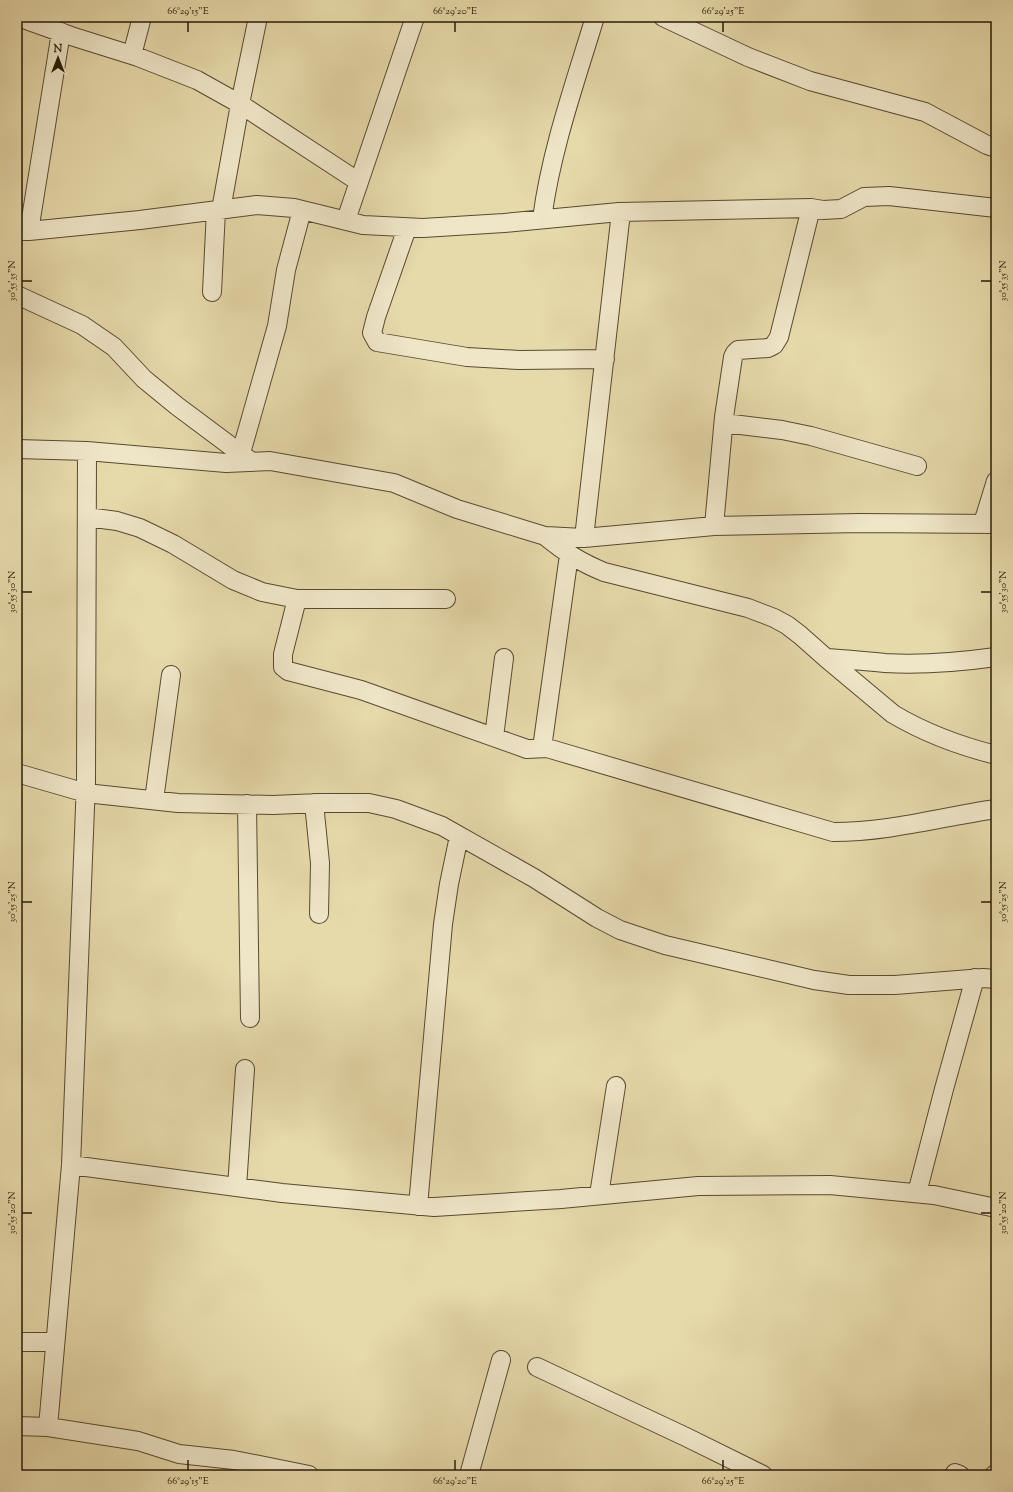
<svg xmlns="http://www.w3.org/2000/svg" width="1013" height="1492" font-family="'Sorts Mill Goudy',serif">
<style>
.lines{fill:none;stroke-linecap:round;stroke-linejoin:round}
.minor-casing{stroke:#574a30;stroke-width:20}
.minor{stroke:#efe6c8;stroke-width:18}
.ticks{fill:none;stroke:#271a07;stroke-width:1.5}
.neatline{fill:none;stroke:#271a07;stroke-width:1.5}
.ticks-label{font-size:10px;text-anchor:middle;fill:#271a07}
</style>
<rect width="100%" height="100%" fill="#e6d9aa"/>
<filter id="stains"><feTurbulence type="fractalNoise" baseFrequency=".005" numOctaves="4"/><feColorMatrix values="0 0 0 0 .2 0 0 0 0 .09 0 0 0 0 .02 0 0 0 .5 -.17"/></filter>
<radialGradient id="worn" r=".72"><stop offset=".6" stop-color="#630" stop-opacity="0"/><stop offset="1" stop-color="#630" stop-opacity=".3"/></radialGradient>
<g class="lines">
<defs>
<path id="minor" d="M18,17l53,19 67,21 59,23 43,24 119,78
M663,17l85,40 62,24 115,31 62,33 9,3
M132,55l10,-38
M221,210l19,-106 18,-87
M542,219c9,-69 33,-136 53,-202
M346,220l69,-203
M407,228l-31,89 -4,16 5,9 90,15 52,3 86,-1
M17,231h12l111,-11 117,-15 37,3 69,17 60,3 81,-5 115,-11 192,-4 12,2 18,-1 23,-12 25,-1 107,12
M29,231l32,-199
M212,292l4,-82
M17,295l65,30 32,22 30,32 33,27 75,56
M724,423l58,7 29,6 106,30
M17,449l70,2 139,12 44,-2 124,22 63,26 88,27 39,2 130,-12 145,-3 137,1
M241,453l36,-127 9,-56 16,-60
M87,517l30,4 23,7 33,16 60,36 29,12 35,7h149
M983,523l13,-42
M714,526l10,-109 9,-60 2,-4 3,-3 30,-2 6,-3 5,-8 32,-129
M545,536c21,17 35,26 59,36l144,36 26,10 13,7 13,10 26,23 67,56c32,19 67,32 103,41
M584,538l37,-326
M297,599l-14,55v13l5,4 73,19 166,59 20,-1 286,84c57,0 107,-15 163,-23
M826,658c19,1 39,3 59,5 36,2 75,-1 111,-6
M494,737l10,-79
M542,748l27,-193
M17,773l69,20 92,10 95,2 46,-2h50l27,6 46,17 92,52 63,40 23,12 45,15 149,35 35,5h46l88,-7 13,1
M154,800l17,-125
M314,803l6,60 -1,51
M247,804l3,214
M71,1165l211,28 152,14 127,-8 137,-13 132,-1 104,10 62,13
M237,1187l8,-118
M917,1193l27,-104 31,-111
M599,1195l17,-109
M418,1206l25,-282 6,-40 10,-48
M17,1342h38
M537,1367l149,70 77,38
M17,1426l31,1 90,14 41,13 55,6 75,15
M48,1427l23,-262 15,-383 1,-331
M955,1473l5,2
M469,1475l32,-115
M994,1475l2,-1"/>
</defs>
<!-- minor casing -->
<use href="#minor" class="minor-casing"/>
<!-- minor -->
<use href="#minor" class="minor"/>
</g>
<!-- ticks -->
<path class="ticks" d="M188,22v10M455,22v10M723,22v10M22,281h10M981,281h10M22,592h10M981,592h10M22,902h10M981,902h10M22,1213h10M981,1213h10M188,1460v10M455,1460v10M723,1460v10"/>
<!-- margin -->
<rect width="1013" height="1492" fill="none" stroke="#e6d9aa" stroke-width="44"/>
<!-- north arrow -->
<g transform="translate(58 58)" stroke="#efe6c8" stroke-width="3" paint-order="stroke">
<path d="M0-3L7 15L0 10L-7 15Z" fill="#271a07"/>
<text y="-6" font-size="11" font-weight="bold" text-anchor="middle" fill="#271a07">N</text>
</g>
<rect x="22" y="22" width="969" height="1448" class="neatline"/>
<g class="ticks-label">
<text x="188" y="14">66°29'15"E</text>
<text x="455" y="14">66°29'20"E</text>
<text x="723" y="14">66°29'25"E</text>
<text transform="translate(11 281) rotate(-90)" y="4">30°55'35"N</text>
<text transform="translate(1002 281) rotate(-90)" y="4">30°55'35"N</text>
<text transform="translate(11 592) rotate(-90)" y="4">30°55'30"N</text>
<text transform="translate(1002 592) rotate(-90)" y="4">30°55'30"N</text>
<text transform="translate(11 902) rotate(-90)" y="4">30°55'25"N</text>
<text transform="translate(1002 902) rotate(-90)" y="4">30°55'25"N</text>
<text transform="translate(11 1213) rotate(-90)" y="4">30°55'20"N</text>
<text transform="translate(1002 1213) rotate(-90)" y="4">30°55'20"N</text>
<text x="188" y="1484">66°29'15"E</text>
<text x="455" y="1484">66°29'20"E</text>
<text x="723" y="1484">66°29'25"E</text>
</g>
<rect width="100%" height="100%" filter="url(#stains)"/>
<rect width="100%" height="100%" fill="url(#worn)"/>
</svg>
